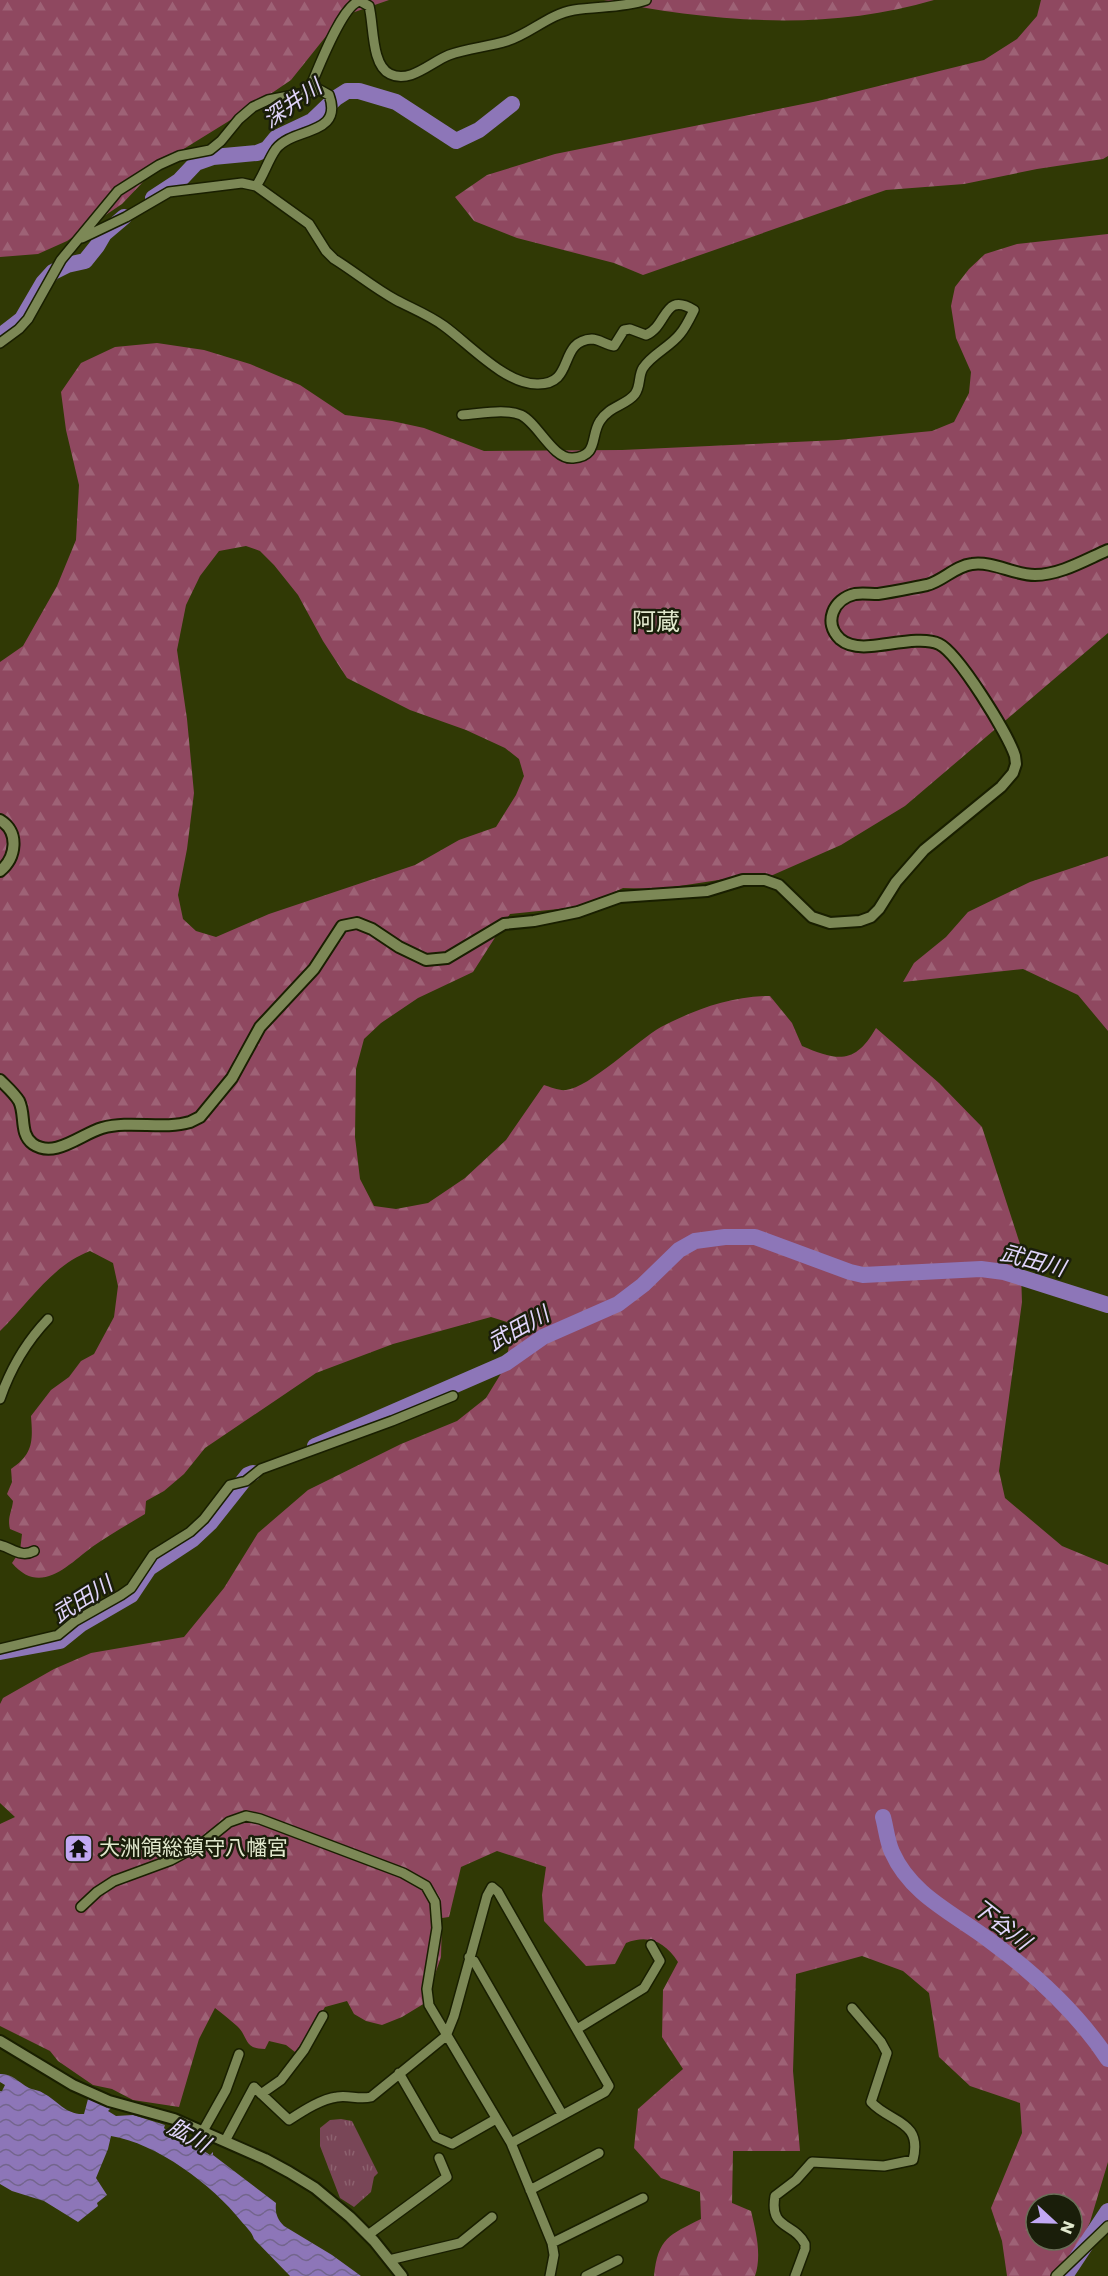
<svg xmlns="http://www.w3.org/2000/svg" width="1108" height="2276" font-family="Poppins,'Noto Sans JP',sans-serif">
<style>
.grass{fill:url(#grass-tufts)}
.forest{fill:url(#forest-firs);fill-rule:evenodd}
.water{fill:url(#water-waves)}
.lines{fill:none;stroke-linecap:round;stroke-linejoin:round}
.river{stroke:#8d76b8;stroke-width:16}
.minor-casing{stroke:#191f00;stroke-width:12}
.tertiary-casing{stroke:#191f00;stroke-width:14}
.minor{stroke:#7c8856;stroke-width:9}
.tertiary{stroke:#7c8856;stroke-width:10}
.labels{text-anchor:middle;stroke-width:5;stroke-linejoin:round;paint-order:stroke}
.poi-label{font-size:21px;fill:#e1e8cd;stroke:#1a1e0a;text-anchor:start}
.water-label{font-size:22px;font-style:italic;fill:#e1d5fb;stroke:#1a1e0a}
.quarter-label{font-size:24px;fill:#e1e8cd;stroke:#1a1e0a}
</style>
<defs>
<pattern id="grass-tufts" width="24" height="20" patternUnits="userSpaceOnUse" patternTransform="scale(1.5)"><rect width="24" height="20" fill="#794657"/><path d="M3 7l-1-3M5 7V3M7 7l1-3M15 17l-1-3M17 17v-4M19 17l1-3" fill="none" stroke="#8c616e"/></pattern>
<pattern id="forest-firs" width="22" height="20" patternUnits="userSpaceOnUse" patternTransform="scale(1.5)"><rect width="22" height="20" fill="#8f4860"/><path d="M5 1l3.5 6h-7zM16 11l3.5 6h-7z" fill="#9e6276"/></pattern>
<pattern id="water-waves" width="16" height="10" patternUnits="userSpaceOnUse" patternTransform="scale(1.5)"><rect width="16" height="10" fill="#8d76b8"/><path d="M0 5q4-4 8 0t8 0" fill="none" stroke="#73658d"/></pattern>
</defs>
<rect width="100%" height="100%" fill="#303905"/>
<!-- grass -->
<path class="grass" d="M341,2119l11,2 26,52 -4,4 -3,15 -17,15 -14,-9 -20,-52v-18l10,-8z"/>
<!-- forest -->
<path class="forest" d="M0,0h389l-43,15 -19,20 -36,45 -41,28 -89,55 -39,41 -55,37 -29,13 -38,3z
M604,0h330c-107,32 -223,22 -330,0z
M1041,0h67v156l-5,3 -66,10 -73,15 -78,6 -243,85 -29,-12 -97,-25 -43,-17 -19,-24 32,-22 68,-21 263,-53 166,-41 33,-21 20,-23z
M1108,234v399l-203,173 -64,39 -75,33 -28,-1 -78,12 -37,-1 -28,13 -27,7 -58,6 -37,58 -55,26 -37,25 -17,16 -8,30 -1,68 5,42 14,27 22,3 32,-6 37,-25 41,-38 38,-55c6,2 16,6 22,5 23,-2 72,-50 95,-63 35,-18 71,-31 109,-31l22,27 10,23c35,15 53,19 74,-18l63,55 43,44 38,117 2,58 -23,169 6,27 57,48 46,19v597l-18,60 -25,54h-58l-5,-35 -11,-33 31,-75 -2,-30 -50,-17 -31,-29 -10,-64 -26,-22 -41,-15 -66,18 -3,97 7,80h-67l-1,52 19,8c5,21 11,44 4,65h-101c4,-38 15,-41 47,-57l-1,-27 -39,-14 -27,-30 4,-39 45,-40 -21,-32 1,-47 15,-28c-13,-20 -29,-28 -52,-19l-11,21 -29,2 -42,-45 -2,-26 4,-28 -49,-16 -36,16 -12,50 -7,1 -1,39 -16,46 -23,14 -20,8 -16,-4 -12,-7 -7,-13 -22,6 -21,34 -9,11 -9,-7 -17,-4 -4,8c-22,0 -16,-12 -28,-23 -7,-6 -14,-12 -22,-18l-16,31 -20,68 -46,-7 -21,-11 -19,-4 -35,-24 -8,-10 -50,-25v-202l15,-7 -15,-14v-99l3,-6 51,-29 37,-16 93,-16 40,-49 34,-55 50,-43 93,-46 56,-23 29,-23 19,-31 6,-32 -4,-13 -16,-5 -98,27 -77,29 -111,75 -21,26 -20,17 -18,10 -1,13c-18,11 -36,21 -53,33 -25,19 -52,49 -80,16l8,-12 2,-17 -12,-5c-3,-12 2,-17 3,-28l-6,-7 5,-12 -1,-13c22,-15 22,-27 20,-53l20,-26 18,-13 12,-16 13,-7 20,-37 4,-31 -5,-23 -23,-12c-39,15 -61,52 -90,80v-669l23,-16 34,-60 19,-46 3,-55 -13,-55 -5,-38 20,-29 34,-16 42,-4 47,7 46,14 50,21 45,30 47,6 32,7 60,23 138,-1 216,-10 94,-9 22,-9 15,-29 2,-21 -15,-34 -5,-32 4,-19 14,-18 16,-15 32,-10zM246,546l14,5 14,14 24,30 25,46 24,37 63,32 56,20 39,18 14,11 5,17 -8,19 -20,32 -37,13 -44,25 -146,49 -53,23 -20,-6 -13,-12 -5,-24 9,-46 7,-56 -7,-74 -10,-69 9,-45 14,-29 19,-25zM1036,2204h36v36h-36z
M1108,856v175l-30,-36 -55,-26 -120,13 11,-19 32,-26 22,-25 62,-30z"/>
<!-- water -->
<path class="water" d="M0,2074c13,0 18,8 29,14 5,2 10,2 14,5 15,8 23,22 41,21l4,-15 23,9 -3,3 8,5 17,-1 32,10 -1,3 2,2 -1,6 36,13 9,6 3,-3v3l63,48c-1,10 1,16 8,23l48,29 29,21h-71l-36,-37c-2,-7 -8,-12 -13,-18 -28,-36 -85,-78 -130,-85l-3,13 -12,29 11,17 -10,8 1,3 -20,16 -34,-21 -32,-10 -12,-7v-93h2l3,-6 -5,-3z"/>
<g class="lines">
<!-- river -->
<path class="river" d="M153,198l26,-17 17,-18 17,-6 44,-4 10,-4 9,-11 36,-17 24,-23 11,-7h12l37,11 60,39 23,-11 33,-26
M0,336l22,-17 21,-36 10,-11 14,-7 18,-4 12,-15 7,-12 20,-17
M315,1446l191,-83 37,-26 75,-33 25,-19 36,-35 16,-9 30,-4h30l95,35 13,3 118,-6 23,3 104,33
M0,1652l60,-11 21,-17 50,-29 18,-27 44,-29 17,-16 38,-48 5,-2
M883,1817c3,11 4,24 9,35 19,43 61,61 97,88 45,33 88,72 119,119
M1065,2276l43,-65"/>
<defs>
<path id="minor" d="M309,90c8,-18 33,-86 51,-89l9,5c5,19 2,59 21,68 20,10 41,-12 59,-19 19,-7 39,-8 58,-14 23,-7 42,-27 67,-31 24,-4 49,-2 72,-10
M82,238l44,-21 43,-25 73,-9 14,3
M0,343l19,-14 9,-10 33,-59 57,-69 41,-26 20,-9 31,-6 11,-9 18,-22 14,-12 15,-7 52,-10 9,5c15,41 -36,32 -53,54 -8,11 -12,26 -20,37l53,38 17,27 8,8c21,13 40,29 62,41 15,8 33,15 48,26 25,18 61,58 93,58 39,1 20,-43 55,-45 7,0 14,6 22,7l10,-16 6,-1 16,6c22,-9 17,-44 48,-25 -4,8 -8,17 -14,24 -10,13 -28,20 -37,34 -5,8 -2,18 -8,26 -8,11 -26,12 -35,27 -10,15 -1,35 -27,37 -20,2 -35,-35 -52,-43 -16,-7 -41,-1 -59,0
M0,1399c10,-29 27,-58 48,-80
M0,1545c12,3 21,13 34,6
M0,1649l58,-14 17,-14 46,-26 10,-7 22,-33 37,-23 14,-13 26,-34 16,-4 15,-12 131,-48 61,-25
M81,1907l16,-15 17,-11 57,-21 32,-17 26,-21 17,-6 14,3 143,54 23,13 9,16 2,26 -10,61 2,16 82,138 41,100 2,12 -4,21
M469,1957l5,4 88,153
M577,2029l67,-41 16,-27 -9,-16
M399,2073l37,64 16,7 44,-25
M261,2094l20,-14 23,-30 19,-34
M203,2131l23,-41 13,-36
M225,2141l29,-54 35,33c14,-9 32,-21 48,-23 12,-2 22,3 34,0l75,-61 8,-20 33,-120 5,-9 6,5 111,194 -4,6 -94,51
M530,2190l69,-37
M368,2235l79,-58 -8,-19
M552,2243l91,-45
M389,2260l71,-17 32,-26
M586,2276l32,-16
M795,2276l10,-27v-5c-11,-22 -36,-14 -30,-48l21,-16 16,-18 72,4 29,-6c10,-40 -23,-37 -42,-58l16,-49 -6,-11 -29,-34
M1056,2276l52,-50"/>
<path id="tertiary" d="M0,820c20,12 16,38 0,51
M0,1080c7,7 14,13 19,21 7,14 0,33 14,43 22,15 48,-10 69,-16 29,-8 61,2 88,-6l10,-5 32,-39 28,-51 54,-58 28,-43 15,-3 15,6 27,18 27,13 21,-2 57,-34 30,-3 44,-9 42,-15 87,-6 36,-11h22l14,5 33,32 18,6 30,-2 11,-4 8,-8 17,-27 28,-32 77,-63 12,-14 3,-9 -1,-8c-7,-22 -57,-103 -76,-112 -16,-8 -50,1 -68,2 -10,1 -23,0 -31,-7 -17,-16 -7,-40 15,-45 7,-1 15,0 23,0 16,-2 33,-6 49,-9 16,-4 28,-19 45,-21 21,-3 42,11 63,11 25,0 50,-15 73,-25
M0,2041l73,44 36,16 65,18 91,40 24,13 26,16 35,29 24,24 28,35"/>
</defs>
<!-- minor casing -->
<use href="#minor" class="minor-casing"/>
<!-- tertiary casing -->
<use href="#tertiary" class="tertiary-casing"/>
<!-- minor -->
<use href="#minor" class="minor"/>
<!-- tertiary -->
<use href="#tertiary" class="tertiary"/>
</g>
<!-- icons -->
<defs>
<symbol id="temple-square" viewBox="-11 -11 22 22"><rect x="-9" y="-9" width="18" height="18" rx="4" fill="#c1a8f3" stroke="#1a1e0a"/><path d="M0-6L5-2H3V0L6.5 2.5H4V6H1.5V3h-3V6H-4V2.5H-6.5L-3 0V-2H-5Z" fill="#111"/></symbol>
</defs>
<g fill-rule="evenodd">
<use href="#temple-square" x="62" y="1832" width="33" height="33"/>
</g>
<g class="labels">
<!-- poi labels -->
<g class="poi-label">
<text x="99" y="1855">大洲領総鎮守八幡宮</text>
</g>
<!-- water labels -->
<g class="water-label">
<text transform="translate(292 103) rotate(-35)" y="8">深井川</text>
<text transform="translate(1033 1260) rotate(15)" y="8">武田川</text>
<text transform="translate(518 1328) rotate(-29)" y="8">武田川</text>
<text transform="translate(82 1599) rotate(-32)" y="8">武田川</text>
<text transform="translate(1002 1924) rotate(38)" y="8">下谷川</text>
<text transform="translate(189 2135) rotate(29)" y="8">肱川</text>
</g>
<!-- quarter labels -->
<g class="quarter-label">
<text x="656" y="630">阿蔵</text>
</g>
</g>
<!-- north arrow -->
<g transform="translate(1054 2222) rotate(112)"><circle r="28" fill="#1a1e0a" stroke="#6a6f58" stroke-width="1.5"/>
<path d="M0-4.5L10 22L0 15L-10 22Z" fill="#c1a8f3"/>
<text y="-9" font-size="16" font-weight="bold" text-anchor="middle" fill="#e1e8cd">N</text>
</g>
</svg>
